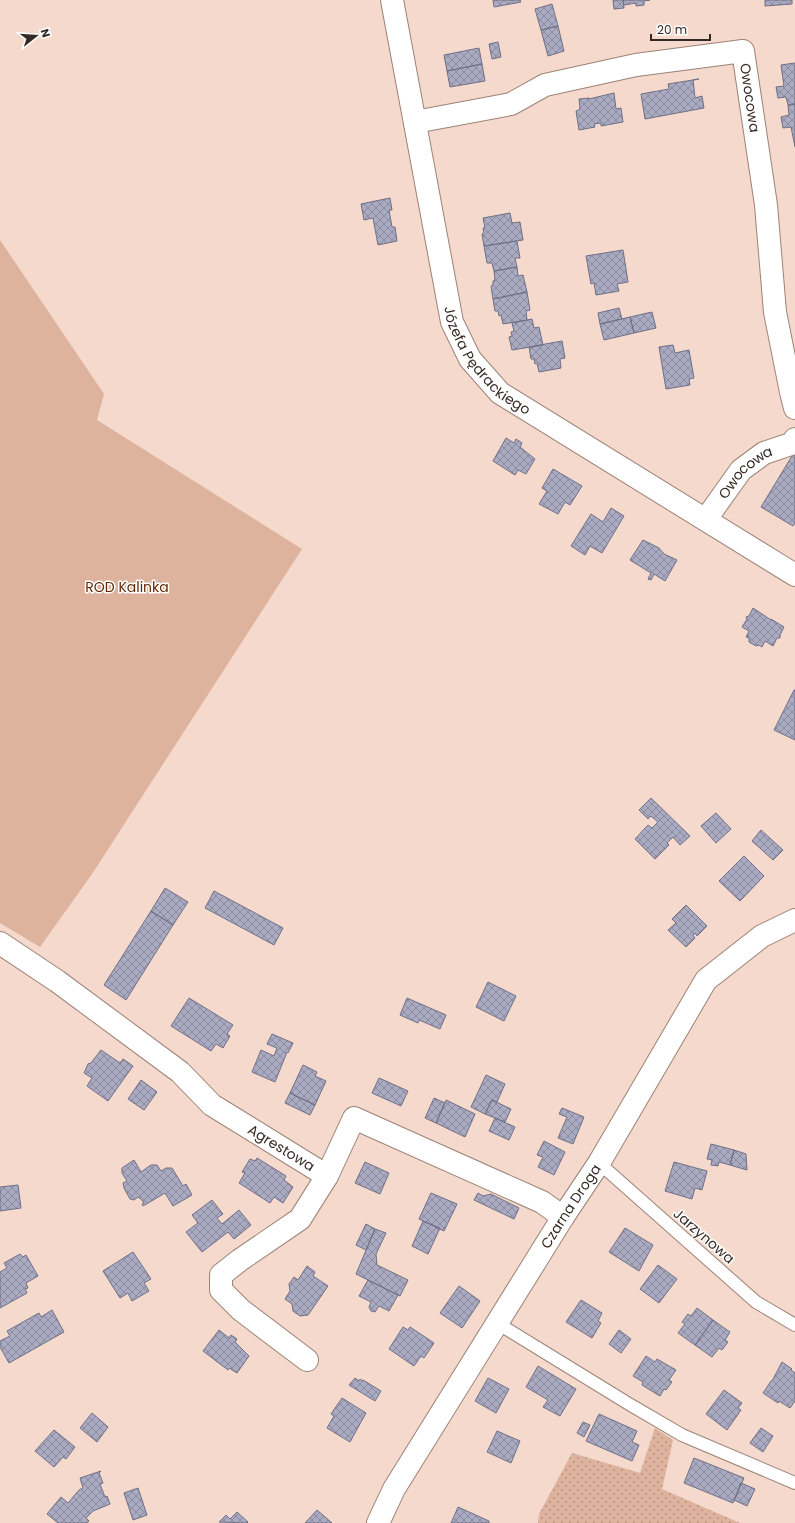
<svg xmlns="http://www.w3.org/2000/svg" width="795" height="1523" font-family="Poppins,sans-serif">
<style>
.grass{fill:url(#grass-dots)}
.garden{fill:#deb39e}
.building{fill:url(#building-cross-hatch);stroke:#6e6f85}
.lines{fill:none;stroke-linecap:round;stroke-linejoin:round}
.lane-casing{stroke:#9c8377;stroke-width:14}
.street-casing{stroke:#9c8377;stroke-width:24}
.lane{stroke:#fff;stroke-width:12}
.street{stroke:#fff;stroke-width:22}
.labels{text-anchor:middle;stroke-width:3;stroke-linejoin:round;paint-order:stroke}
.street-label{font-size:14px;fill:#342a25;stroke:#fff}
.park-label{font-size:14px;fill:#632903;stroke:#fff}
</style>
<defs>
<pattern id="grass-dots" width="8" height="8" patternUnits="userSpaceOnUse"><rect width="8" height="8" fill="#deb39e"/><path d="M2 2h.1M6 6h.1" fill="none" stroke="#b59281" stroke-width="1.8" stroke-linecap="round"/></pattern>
<pattern id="building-cross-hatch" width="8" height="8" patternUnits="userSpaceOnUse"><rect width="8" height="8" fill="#aaabc3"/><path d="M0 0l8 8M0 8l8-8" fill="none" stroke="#8b8b9e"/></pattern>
</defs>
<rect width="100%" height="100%" fill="#f4d9cc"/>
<!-- grass -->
<path class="grass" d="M655,1428l18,12 -11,49 78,34h-202l1,-9 33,-61 68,20z"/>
<!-- garden -->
<path class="garden" d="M0,240l104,154 -7,26 205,129 -210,325 -52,73 -40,-24z"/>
<!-- building -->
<path class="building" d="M493,0h27l1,2 -27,5z
M613,0h10l1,8 -10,1z
M623,0h27l-6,1v4l-8,1v-3l-12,2z
M765,0h27v4l-27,2z
M552,4l6,22 -17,4 -6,-21z
M558,26l6,25 -16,5 -7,-26z
M498,42l3,15 -9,2 -3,-15z
M479,48l3,16 -35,7 -3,-16z
M795,63v41l-7,1 -2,-8 -8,1 -2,-11 8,-1 -3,-21z
M482,64l3,17 -35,6 -3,-16z
M699,79l-6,1 2,18 7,-2 2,12 -59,11 -4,-25 28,-5 -1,-5z
M614,93l2,16 5,-1 2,14 -22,4v-3l-7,1 1,3 -16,3 -3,-19 3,-1 1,-2 -1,-9 10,-1v1z
M795,104v43l-4,-20 -8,1 -2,-11 8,-2 -1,-10z
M390,198l2,12h-3l3,17h3l2,14 -19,4 -5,-27 -9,2 -3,-16z
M510,213l2,10 8,-1 3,18 -39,6 -2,-12 2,-1 -1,-5h2l-2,-10z
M517,241l3,17h-5l2,9 -23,4 -2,-8h-5l-3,-17z
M623,250l5,32 -11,2 2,7 -23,4 -2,-12 -3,1 -5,-28z
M517,267l1,9 5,-1 4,17 -34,7 -2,-13 2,-1v-4l2,-1 -1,-9z
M527,292l3,18 -4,1 1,9 -24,4 -2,-9 -2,1 -1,-5h-3l-2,-12z
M619,308l3,11 -22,5 -2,-11z
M652,312l4,16 -22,5 -4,-16z
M630,317l4,16 -30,7 -4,-16z
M532,319l2,9 5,-1 4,18 -31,5 -3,-13 3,-1 -1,-4 3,-1 -2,-8z
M562,341l3,17 -5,1 1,9 -22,4 -2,-9 -2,1 -1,-5h-3l-2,-12z
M673,345l2,8 14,-3 5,28 -5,1 1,6 -24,4 -7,-42z
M506,438l8,5 2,-4 6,4 -2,4 15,12 -9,15 -8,-4 -3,5 -22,-14z
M795,451v72l-2,3 -32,-19z
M553,469l29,17 -12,19 -5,-3 -7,12 -19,-10 8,-13 -5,-3z
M611,508l13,8 -22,37 -12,-7 -5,9 -14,-9 20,-32 12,8z
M643,540l16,8 5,6 13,6 -12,21 -11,-7 -3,6 -3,-1 3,-6 -21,-13z
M753,608l18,12v-1l13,8 -4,8v3h-3l-4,8 -8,-5 -3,6 -3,-2 -3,1 -7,-4v-4l-3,-1 3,-6 -7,-4 5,-8 -1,-2 3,-1z
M794,690h1v50l-21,-10z
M651,798l39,38 -10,9 -7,-8 -6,6 2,2 -14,14 -20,-20 13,-14 4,3 6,-6 -7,-6 -3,3 -9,-9z
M716,813l15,16 -15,14 -15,-17z
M761,830l22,20 -10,10 -21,-19z
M744,856l20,20 -24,25 -21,-20z
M165,888l23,14 -15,23 -22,-14z
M214,891l69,37 -9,17 -69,-37z
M686,905l21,21 -10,10 -2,-3 -2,2 2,3 -9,9 -18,-17 8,-7 -4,-4z
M151,911l22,14 -47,75 -22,-15z
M488,982l28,14 -12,25 -28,-14z
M189,998l44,27 -6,9 3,2 -7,12 -7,-4 -5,7 -40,-25z
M407,998l39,17 -6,14 -21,-9 -1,3 -18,-8z
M272,1034l21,9 -5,10 -1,-1 -12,30 -23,-10 9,-22 13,6 3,-8 -10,-4z
M101,1050l19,13 3,-4 10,7 -25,35 -21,-15 5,-8 -8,-5 4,-9 3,-1z
M303,1065l14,7 -2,4 11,5 -11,24 -25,-12z
M486,1075l19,9 -8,18 -5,-2 -7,14 -14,-7z
M379,1078l29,13 -7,15 -29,-13z
M141,1080l16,12 -13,18 -16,-11z
M290,1093l25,12 -5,10 -25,-12z
M434,1098l11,5 -9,20 -11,-5z
M446,1100l29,14 -10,23 -29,-14z
M492,1100l19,9 -6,13 -20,-8z
M562,1108l22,9 -11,27 -15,-6 9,-21 -8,-3z
M495,1118l20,9 -6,13 -20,-9z
M544,1141l21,11 -11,23 -16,-8 5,-10 -6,-2z
M711,1144l23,6 -4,15 -11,-3 -1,4 -7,-1 1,-5 -5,-1z
M734,1150l12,4 1,16 -17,-5z
M257,1158l29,18 -2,4 9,7 -10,16 -9,-6 -4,6 -31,-20 6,-10 -3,-1 8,-13 5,2z
M134,1160l7,12 10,-7h6l4,6 5,-3h6l11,18 3,-2 6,11 -19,11 -8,-13 -22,13 -1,-2 2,-1 -4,-5h-1l-1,-1 -4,3 -4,-1 -6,-11 -1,-5 4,-2 -5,-8v-5z
M365,1162l24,11 -9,21 -25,-11z
M674,1162l33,9 -5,19 -7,-2 -3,11 -27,-8z
M18,1185l3,23 -21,3v-24z
M431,1193l26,11 -13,27 -25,-12z
M478,1193l5,3 8,-2 28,14 -5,11 -40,-19z
M212,1200l11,14 -6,4 5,6 17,-14 12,15 -17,14 -6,-7 -26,20 -16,-20 12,-9 -6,-8z
M423,1221l17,7 -12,26 -16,-8z
M366,1224l9,5 -9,21 -10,-5z
M625,1228l28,17 -14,26 -30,-19z
M375,1229l11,4 -10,21 1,11 31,15 -8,16 -44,-22z
M133,1252l18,27 -7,4 5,8 -17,10 -4,-8 -8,5 -17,-27z
M20,1254l3,3 3,-2 12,21 -12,7 2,5 -3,1 2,4 -27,15v-36l7,-4 -3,-5z
M658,1265l19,14 -18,24 -19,-14z
M307,1266l8,6 -2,4 15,10 -20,29 -8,1 -7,-5 -1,-7 -7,-5 5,-8 -1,-7 5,-7 4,3z
M368,1280l30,15 -9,16 -10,-5 -4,6 -4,-1 -2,-4 2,-5 -12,-6z
M459,1286l21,15 -18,27 -22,-15z
M581,1300l21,13 -4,8 3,2 -9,15 -26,-16z
M697,1308l16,12 -18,25 -17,-12 7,-9 -3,-2 6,-8 3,2z
M52,1310l12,22 -55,31 -9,-16v-6l10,-5 -3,-5 32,-18 2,4z
M713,1320l17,12 -5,8 3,2 -6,8 -3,-2 -7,9 -17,-12z
M403,1327l5,3 2,-3 24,16 -10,15 -3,-2 -7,10 -25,-17z
M219,1330l10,8 2,-3 6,4 -2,3 14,14 -12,17 -8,-5 -1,2 -25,-19z
M619,1330l12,9 -10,14 -12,-9z
M646,1356l9,6 2,-3 19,11 -7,10 3,2 -6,8 -2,-1 -4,7 -18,-11 1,-3 -10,-6z
M782,1362l10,7 -1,1 4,3v28l-5,7 -11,-7 -1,2 -15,-10 8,-12h1z
M538,1366l38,23 -16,27 -17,-9 5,-7 -22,-13z
M355,1378l4,3 1,-2 3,2v-1l18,11 -6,10 -26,-16z
M488,1378l21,11 -13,24 -21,-12z
M724,1390l18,13 -4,5 3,2 -14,20 -21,-16z
M342,1398l24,15 -16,29 -23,-14 7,-12 -3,-2z
M92,1413l16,14 -11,15 -17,-14z
M599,1414l38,17 -5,11 7,3 -7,16 -46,-20z
M583,1422l7,3 -6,12 -7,-4z
M761,1428l12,8 -10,16 -13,-9z
M54,1430l21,17 -9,12 -3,-2 -9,10 -19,-16z
M497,1431l23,10 -9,22 -24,-11z
M694,1458l50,20 -11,25 -49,-20z
M101,1471l-2,2 4,10 -3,1 5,13 2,-1 3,8 -17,7 -7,7 3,3 -2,2h-29l-11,-9 14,-17 7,6 11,-13 4,-2 -3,-10z
M741,1483l14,6 -8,17 -13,-6z
M138,1488l9,27 -14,5 -9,-27z
M458,1507l31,14v2h-38z
M317,1510l15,13h-27z
M237,1512l11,10 -1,1 -28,-1 7,-7 4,4z"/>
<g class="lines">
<defs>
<path id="lane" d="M599,1163l157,139 39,23
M497,1323l132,81 53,31 113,48"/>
<g id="street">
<path id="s1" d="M392,0l60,322 18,37 30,34 295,182"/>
<path id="s2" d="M415,122l96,-18 34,-19 91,-20 107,-14 23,154 9,107 16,80 4,16"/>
<path id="s3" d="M706,519l35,-49 23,-17 30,-10 1,-4"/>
<path id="s4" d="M0,943l57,38 123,91 32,33 115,71 27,-58 188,84 21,15"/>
<path d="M307,1360l-66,-50 -20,-20v-15l19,-15 60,-41 27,-43"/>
<path id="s5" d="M378,1523l16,-34 169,-272 36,-54 107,-183 56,-44 33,-16"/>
</g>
</defs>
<!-- lane casing -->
<use href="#lane" class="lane-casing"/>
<!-- street casing -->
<use href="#street" class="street-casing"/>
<!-- lane -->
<use href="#lane" class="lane"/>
<!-- street -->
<use href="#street" class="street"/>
</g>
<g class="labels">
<!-- street labels -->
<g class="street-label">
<text dy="5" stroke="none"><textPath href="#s2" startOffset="385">Owocowa</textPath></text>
<text dy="5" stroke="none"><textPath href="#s1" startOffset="380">Józefa Pędrackiego</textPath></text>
<text dy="5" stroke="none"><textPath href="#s3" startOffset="62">Owocowa</textPath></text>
<text dy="5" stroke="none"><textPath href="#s4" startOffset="349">Agrestowa</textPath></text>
<text dy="5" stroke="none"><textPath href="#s5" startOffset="371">Czarna Droga</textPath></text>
<text transform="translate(704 1236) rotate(41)" y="5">Jarzynowa</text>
</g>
<!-- park labels -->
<g class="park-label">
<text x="127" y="592">ROD Kalinka</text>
</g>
</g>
<!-- north arrow -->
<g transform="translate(36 36) rotate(73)" stroke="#ffffff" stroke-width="3" paint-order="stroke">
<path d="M0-3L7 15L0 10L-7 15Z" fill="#342a25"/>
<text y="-6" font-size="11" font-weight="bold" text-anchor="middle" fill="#342a25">N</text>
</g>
<!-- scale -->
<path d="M651 34v6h59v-6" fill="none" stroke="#342a25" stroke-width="2"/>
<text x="657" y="34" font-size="12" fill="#342a25" stroke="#ffffff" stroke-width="3" paint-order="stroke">20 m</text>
</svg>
